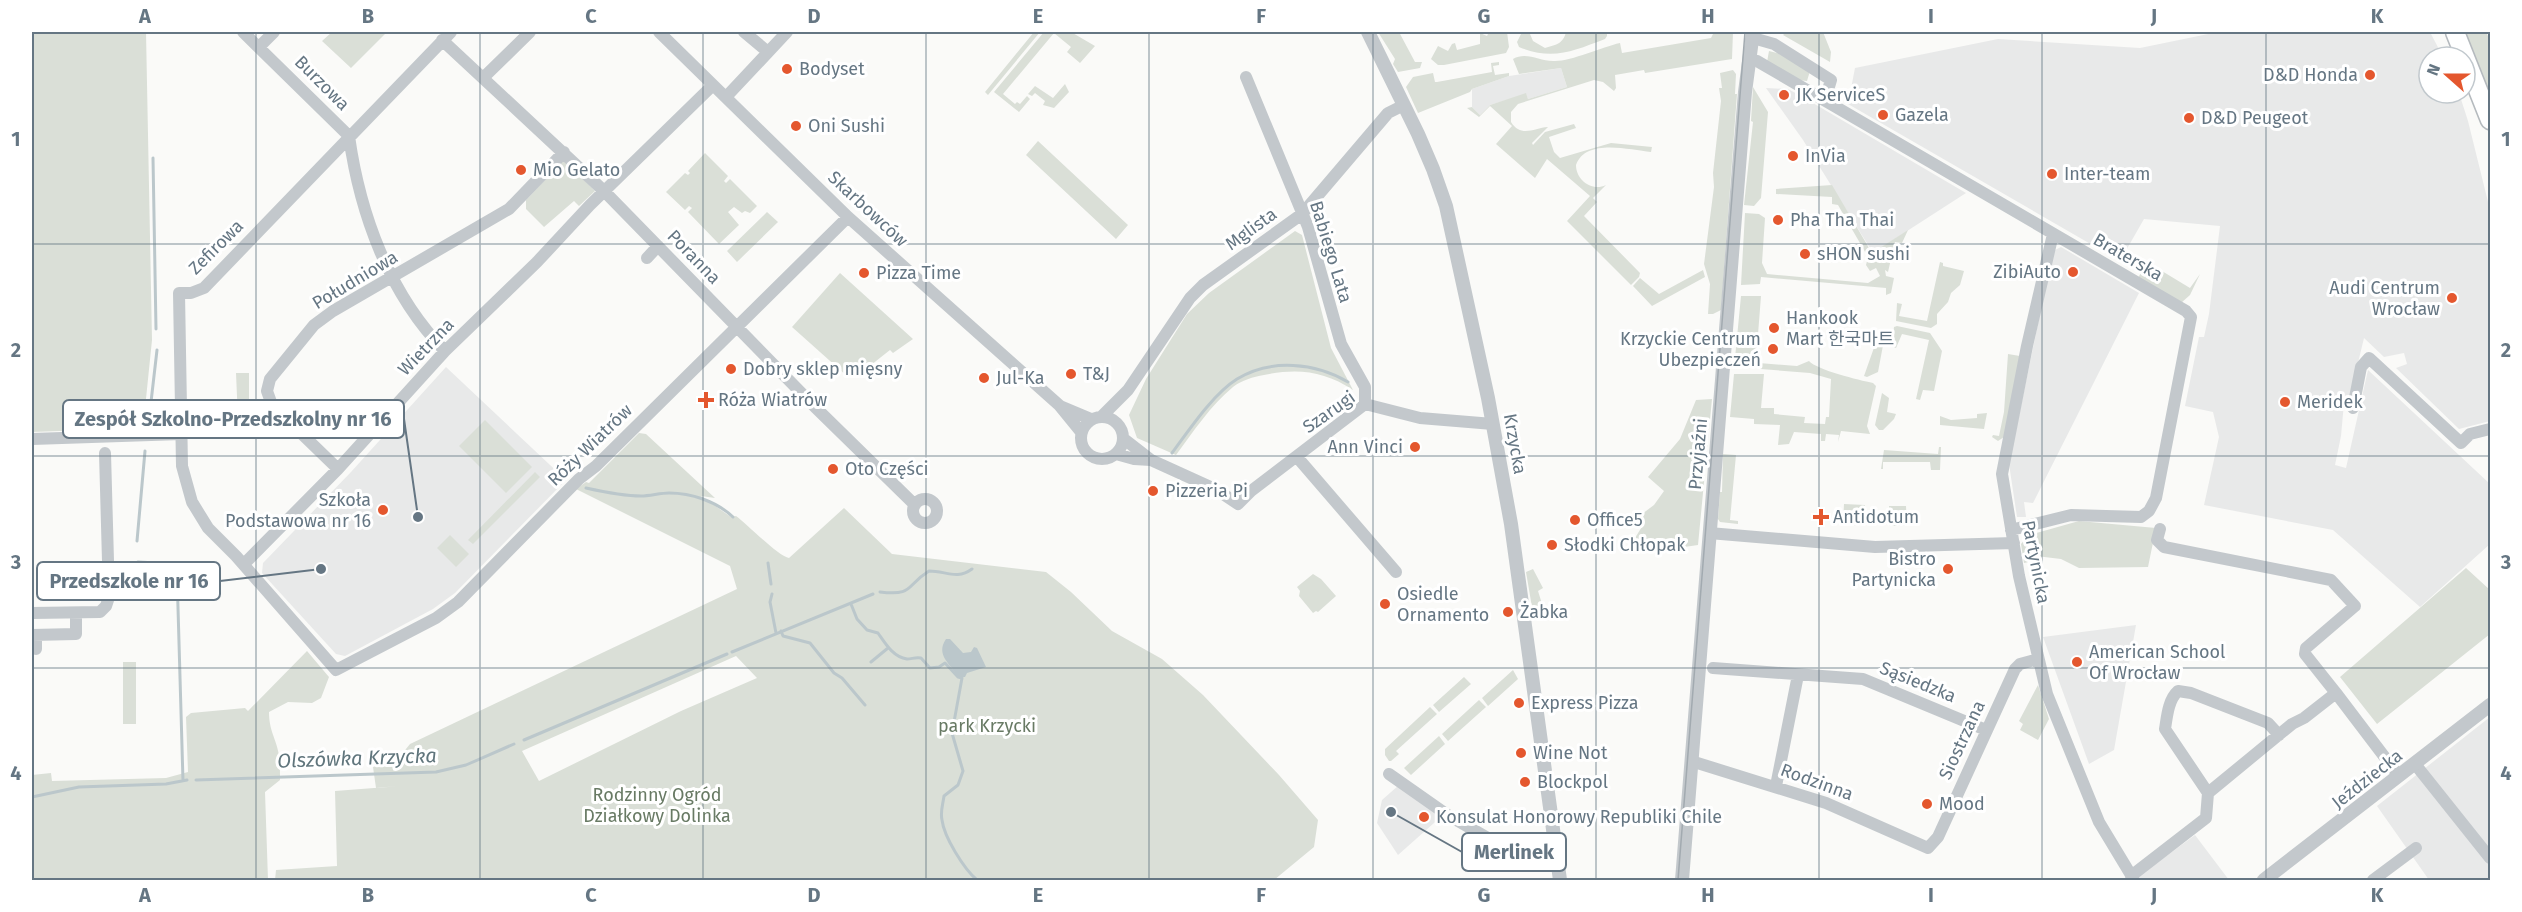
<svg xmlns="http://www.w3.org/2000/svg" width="2522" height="912" font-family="'Fira Sans','Noto Sans KR',sans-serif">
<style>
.built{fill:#e8e9e9}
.green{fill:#dadfd7;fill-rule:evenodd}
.water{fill:#bbc7cb}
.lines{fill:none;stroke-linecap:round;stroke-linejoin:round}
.stream{stroke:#bbc7cb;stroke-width:3}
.primary-casing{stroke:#b5babe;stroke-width:21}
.minor{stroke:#c3c8cc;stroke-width:12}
.tertiary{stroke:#c3c8cc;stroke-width:14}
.primary{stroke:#fff;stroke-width:18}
.tram{stroke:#a2aab0;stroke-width:1.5}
.grid{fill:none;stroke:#657683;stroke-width:1.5;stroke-opacity:0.55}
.poi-dot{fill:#e4572e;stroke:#fff;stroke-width:2}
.labels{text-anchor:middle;stroke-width:6;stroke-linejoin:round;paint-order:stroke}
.poi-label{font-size:18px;fill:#657683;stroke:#fff;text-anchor:start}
.street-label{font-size:18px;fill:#657683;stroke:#fff}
.park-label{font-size:18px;fill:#687a64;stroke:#fff}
.water-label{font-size:20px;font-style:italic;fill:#60757c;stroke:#fff}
.leader{fill:none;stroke:#657683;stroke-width:2}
.callout-dot{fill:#657683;stroke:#fff;stroke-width:2}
.callout{fill:#fff;stroke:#657683;stroke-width:2}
.callout-label{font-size:20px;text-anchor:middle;font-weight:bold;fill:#657683}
.neatline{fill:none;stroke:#657683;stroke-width:2}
.grid-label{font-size:20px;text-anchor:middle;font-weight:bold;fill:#657683}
</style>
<rect width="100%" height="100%" fill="#fafaf8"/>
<!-- built -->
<path class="built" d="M2218,32h212l13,25h-14v36h30l9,28 22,89v211l-31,8 -63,-61 11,-4 -3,-11 -20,4 -20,-19 -14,58 -6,7 -3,33 -6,29 11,3 22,-98 122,114v60l-70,63 -87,-77 -129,-25 15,-68 -6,-25 -28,-6 14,-69h5l5,-23 11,-88 -76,-7 -24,42 -272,-157 7,-36 143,-29 142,9z
M1561,68l6,19 -39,12 -2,-5 -36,11 -10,10 -8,-8v-18l37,-13z
M1766,88l22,1 13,7 165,97 -93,60 -70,-113z
M2061,247l78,46 -106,210 -9,-1 2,15h-9l-8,-53 44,-213z
M446,367l120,113 -111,113 -22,16 -88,47 -9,-2 -74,-81 1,-10 88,-91z
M2136,625l-22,125 -25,14 -46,-127z
M2490,717v163h-61l-52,-74z
M1399,785l44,30 -45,40 -21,-32 5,-23z
M2195,835l34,45h-87l-3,-4z"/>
<!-- green -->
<path class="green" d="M32,32h114l6,308 -9,88 -111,4z
M332,32h53l1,1 -35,35 -29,-27z
M1034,32h6l-52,63 -3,-3z
M1044,32h27l24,14 -15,17 -13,-11 4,-5 -17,-14 -51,61 12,10 2,-2 3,2 7,-8 3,3 -11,13 -25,-20z
M1378,32h21l16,30h7l-2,6 -22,4 -5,-8 2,-5z
M1489,32h18l2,15 -3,6 -62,12h-6l-7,-6 7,-13 10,5 4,-7 3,-1 2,7 23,-6v-11l7,3z
M1522,32h14l-6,2 3,7 12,7c9,-3 18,-3 21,-16h41v4l-2,3c-32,12 -52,22 -86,8l-2,-5z
M1714,32h19l-1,27 -87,14 -1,-3 -29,5 1,13 -2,3 -11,-9 -9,-2 -76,24 -7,8v10c10,16 23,6 37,5l-16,16 1,2 12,-13 29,-8 2,4 -27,9 5,15 6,6 51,-15 41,4 -1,5c-22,-2 -65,-14 -75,13 0,15 16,27 30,20l-13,13 4,4 -13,14 56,57 -1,4 -8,8 -64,-64 23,-25 -43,-37 -12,19 -39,-34 16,-18 -22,-20 -11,11 -12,-9 5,-1 8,8 10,-10 36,-12 2,6 39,-12 -6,-19 -42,6 -6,-15c14,-8 27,3 42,2 17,0 47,-14 65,-18l2,10 89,-15z
M1786,32l34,2 3,-2 8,20 -1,10 -47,-27z
M2465,32h21l4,8v60z
M1769,51l16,4 25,16 -3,10 -9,-1 -31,-18z
M1499,62v3l-6,1 2,9 14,-2v3l-37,13 -2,3 -52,21 -12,-26 7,-10 20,-4 2,9h2l55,-10 -1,-9z
M1733,70l3,4 -1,20h2l-16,216 -8,4h-5l2,-30 -6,-20 10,-77 -1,-14 8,-72 -2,-13h3l-2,-15z
M1065,84l4,8 -15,16 -11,-3 2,-4 -10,-8 -3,3 -4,-2 7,-8 18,12z
M1753,87l15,25 -7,86 -7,8 -10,-1 9,-83 -2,-1z
M1038,141l90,84 -12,14 -90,-84z
M705,153l23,23 -4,5 2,2 4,-4 27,27 -7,7 -5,-2 -3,2 -8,-6 -6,5 11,13 -20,19 -31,-32 4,-4 -3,-2 -4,4 -19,-18 19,-19 3,2 2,-2 -2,-2z
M564,160l31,31 -16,15 -5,-5 -30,26 -18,-18v-9z
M1832,185l40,68 36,-23 -6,13 -7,-1 -7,30 -3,-2 1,6 8,2 -3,15 -5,2v-7l-125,-11 -1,7 -19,1 4,-72 14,1 6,4 -3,45 5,11 101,9 12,-7 -4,-8 -6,3 -4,-6 2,-8 -30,-52 -6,-1v-7l-56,-3v-5z
M767,212l11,10 -41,40 -10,-11z
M1295,231l7,4 29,113 22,42c-29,-19 -55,-22 -89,-15 -11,2 -22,5 -31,12 -22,18 -40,45 -57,68l-39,-17 -8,-23 17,-36 41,-65 22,-21z
M1940,262l3,1v3l21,5 -4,14 -9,8 -3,9 -11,12v10l-6,4 -35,-7 1,-18 5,1 -3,12 28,5z
M2147,262l43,26 10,-14 -10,21 -9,8 -43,-25z
M1703,270l2,7 -53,29 -19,-20 7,-8 19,16z
M840,273l73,66 -20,14 -3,-3 -19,15 -3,-2 -20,14 -56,-50z
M1741,296h20l-5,64 -21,-2z
M1897,326l33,7 12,18 -8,40 -11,-1 -3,10 -4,-1 13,-59 -27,-6 -6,14 -4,-2 2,-19z
M1872,333l11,4 1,3 -6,32 -11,5 -3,-1 12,-34 -6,-2z
M2008,354l12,2 -16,81 -6,4 -6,-4 1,-2 6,1 5,-24z
M1735,361l62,5 12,-5c8,9 50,19 64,22l3,3 -9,40 3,8 -29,-3 -3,11 1,-7 -13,-1 -1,7h-4v-7l-27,-2 -5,12 -11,1 2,-20 -26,-1v-5l-24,-2 4,-43h30l-3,34h13v6l31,3 -1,6 21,1 1,-7h3l2,-38 -21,-6 -75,-6z
M236,373h13v39l-5,8h-6z
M1882,393l7,5 -2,14 9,2 -2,5 -11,11h-4l-4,-5z
M1712,399l-14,146 -48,7 -15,-14 8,-13 -1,-11 12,-9 10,-14 -16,-14 32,-38 16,-39z
M1987,413l-3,16 -44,-4v-9l11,4 26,-2v-4z
M485,420l47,47 -26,26 -47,-47z
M639,433l7,1 69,64 -14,-2 30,21 5,-1c11,8 43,41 53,42l55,-50 48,46 154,18 25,20 41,39 50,28 41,36 76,80 39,45 -4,27 -40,33h-999l1,-10 61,-4 -2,-75 65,-5 -24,2 -3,-21 24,-7 13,-16 327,-155 -7,-23 -154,-77 10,-7 3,1zM736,656l21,22 -76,33 -142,70 -17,-30z
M1939,447h2l-1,23h-9l-1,-8h-47v7h-2l3,-19 54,4z
M1723,454l13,1 -6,65 8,1v3l-18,-2 -2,-3 2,-27h2z
M535,472l5,5 -67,67 -5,-4z
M1844,504l21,1 -2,21 -20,-2z
M1889,506h17l1,20h-18z
M2079,521l77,7 -8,39 -69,1 -18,-9 -25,-3 -4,1 1,4 -9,2 -3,-19 8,-9z
M450,535l19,19 -13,13 -19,-19z
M2466,568l24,22v44l-113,90 -37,-47z
M1533,569l10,19 -5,3 5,16 -2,5 -8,1 -7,-41z
M1313,574l8,5 15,17 -18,16 -2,-1 -3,2 -14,-17 1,-5 -3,-4z
M307,651l22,26 -8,21 -9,5 -24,-1 -19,10c0,19 7,26 10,43 1,8 1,17 1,25l-15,12 3,88h-236v-105l19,-2 1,8 114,-3 22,-6 -2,-55 5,-4 54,-5 3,3z
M123,662h13v62h-13z
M1513,670l5,9 -30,27 -6,-8z
M1464,677l7,7 -32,28 -6,-7z
M2038,685l11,34 -11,21 -18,-10 3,-6 -4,-3z
M1479,700l7,7 -38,34 -6,-7z
M1430,707l7,7 -41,37 3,3 -8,7h-2l-4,-6v-6z
M1439,736l6,8 -34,31 -7,-7z"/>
<!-- water -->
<path class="water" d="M946,639h4l13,14 8,-1 3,-5 3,1 9,19 -19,6 -2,4h-7c-7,-13 -23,-22 -12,-38z"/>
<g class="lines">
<!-- stream -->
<path class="stream" d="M153,158l3,171
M148,428l9,-78
M1172,453c17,-23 41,-59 65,-74 34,-21 79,-16 111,3
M586,488c18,4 36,8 55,8 9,0 19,-3 28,-3 22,0 47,8 64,24
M137,541l8,-90
M138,562l38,2
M768,563l3,21
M177,573l6,208
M880,592c34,4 25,-6 49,-21 17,0 28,9 43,-2
M772,594l-2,8 6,31
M851,604l6,15 10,11 11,3c7,10 15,24 29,26 5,0 8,-2 14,-1l9,10 9,-1 6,-4 13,14 4,1 -10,55 11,38 -5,14 -14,11c-1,8 -4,16 -2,24 2,17 22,49 35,60
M781,631l2,5 27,7 24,30 8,5 23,27
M732,652l141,-58
M871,662l17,-14
M524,740l203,-86
M196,780l240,-8 30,-7 48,-21
M32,797l47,-10 87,-3 21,-4"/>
<defs>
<path id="primary" d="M2455,32l35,88"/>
</defs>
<!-- primary casing -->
<use href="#primary" class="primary-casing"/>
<!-- minor -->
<path class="minor" d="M243,32l106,104
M451,32l-247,256 -13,5h-12l3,173 10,36 16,26 28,28 100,114 100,-52 22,-16 121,-123 17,-13 252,-249
M659,32l189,185 211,188 22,27
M744,32l24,20
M1753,38l21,6 57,36 -6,20
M442,40l162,151 212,217 99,97
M259,47l15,-15
M1749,60l8,1 429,250 5,6 -35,181 -7,13 -8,6 -70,-2 -60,15
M484,77l46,-45
M1246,77l62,150 33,117 24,43v17
M726,97l61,-65
M349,136c11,78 40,158 96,215
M2053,234l-26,112 -25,128 17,102 28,118 52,128 35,58
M647,258l11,-12
M1365,404l55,14 73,6
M1060,406l31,13
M2353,408l8,-41 8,-9 92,85 9,-9 20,-5
M1102,416l26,-26 62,-92 13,-13 99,-71 86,-101 16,-8
M1081 438a21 21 0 1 1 42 0a21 21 0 1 1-42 0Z
M32,439l149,-5
M1124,439l27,21 66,30 21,14 13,-13 114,-87
M1116,454l18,5 17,1
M1297,457l99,115
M338,469l-66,-64 -5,-14 3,-12 44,-54 19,-14 176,-102 55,-57
M913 511a12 12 0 1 1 24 0a12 12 0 1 1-24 0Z
M2160,529l-3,11 7,7 167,33 24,26 -49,42 -1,6 31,39
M1709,533l166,14 139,-4
M244,564l94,-95 107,-118 92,-89 53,-57 123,-120
M32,613l68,-1 6,-6 3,-9 -4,-144
M32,635l44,-1v-21
M36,635v14
M1713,668l150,11 123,51
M1691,761l135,42 102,45 10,-11 77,-168 5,-5 18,-5
M2415,764l75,94
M1389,774l57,40 87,50h24
M1776,786l22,-111
M2208,793l-43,-64c2,-12 3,-29 13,-38l13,2 77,30 11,12
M2131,876l75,-58 2,-25 84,-69 12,-6 32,-25 63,83
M2373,880l43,-32"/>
<!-- tertiary -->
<path class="tertiary" d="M1368,32l50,102 15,35 13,37 42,192 23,126 49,356
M1682,880l63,-788 8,-60
M2264,880l226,-175"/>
<!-- primary -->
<use href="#primary" class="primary"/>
<!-- tram -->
<path class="tram" d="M1678,880l67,-848"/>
</g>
<!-- grid -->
<path class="grid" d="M256,32v848M480,32v848M703,32v848M926,32v848M1149,32v848M1373,32v848M1596,32v848M1819,32v848M2042,32v848M2266,32v848M32,244h2458M32,456h2458M32,668h2458"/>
<!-- markers -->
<g class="poi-dot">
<circle cx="787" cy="69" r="6"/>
<circle cx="2370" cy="75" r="6"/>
<circle cx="1784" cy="95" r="6"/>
<circle cx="1883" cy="115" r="6"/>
<circle cx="2189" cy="118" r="6"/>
<circle cx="796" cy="126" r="6"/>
<circle cx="1793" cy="156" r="6"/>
<circle cx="521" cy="170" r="6"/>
<circle cx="2052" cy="174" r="6"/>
<circle cx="1778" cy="220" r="6"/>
<circle cx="1805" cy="254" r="6"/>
<circle cx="2073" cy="272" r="6"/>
<circle cx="864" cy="273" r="6"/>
<circle cx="2452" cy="298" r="6"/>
<circle cx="1774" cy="328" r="6"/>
<circle cx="1773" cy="349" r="6"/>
<circle cx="731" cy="369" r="6"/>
<circle cx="1071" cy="374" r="6"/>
<circle cx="984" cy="378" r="6"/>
<path d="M703 391h6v6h6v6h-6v6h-6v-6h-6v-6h6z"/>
<circle cx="2285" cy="402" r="6"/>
<circle cx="1415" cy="447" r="6"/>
<circle cx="833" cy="469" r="6"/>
<circle cx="1153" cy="491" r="6"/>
<circle cx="383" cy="510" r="6"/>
<path d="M1818 508h6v6h6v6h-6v6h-6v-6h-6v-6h6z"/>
<circle cx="1575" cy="520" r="6"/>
<circle cx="1552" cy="545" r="6"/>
<circle cx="1948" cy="569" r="6"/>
<circle cx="1385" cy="604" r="6"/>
<circle cx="1508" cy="612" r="6"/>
<circle cx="2077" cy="662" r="6"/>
<circle cx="1519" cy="703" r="6"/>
<circle cx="1521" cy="753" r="6"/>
<circle cx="1525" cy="782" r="6"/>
<circle cx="1927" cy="804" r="6"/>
<circle cx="1424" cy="817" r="6"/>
</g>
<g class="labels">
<!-- poi labels -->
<g class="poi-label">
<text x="799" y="75">Bodyset</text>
<text x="2358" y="81" text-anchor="end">D&amp;D Honda</text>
<text x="1796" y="101">JK ServiceS</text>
<text x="1895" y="121">Gazela</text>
<text x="2201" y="124">D&amp;D Peugeot</text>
<text x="808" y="132">Oni Sushi</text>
<text x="1805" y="162">InVia</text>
<text x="533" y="176">Mio Gelato</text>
<text x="2064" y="180">Inter-team</text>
<text x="1790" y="226">Pha Tha Thai</text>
<text x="1817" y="260">sHON sushi</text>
<text x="2061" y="278" text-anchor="end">ZibiAuto</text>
<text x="876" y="279">Pizza Time</text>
<text x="2440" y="294" text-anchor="end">Audi Centrum<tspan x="2440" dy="21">Wrocław</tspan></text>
<text x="1786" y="324">Hankook<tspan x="1786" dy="21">Mart 한국마트</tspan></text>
<text x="1761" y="345" text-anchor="end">Krzyckie Centrum<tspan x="1761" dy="21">Ubezpieczeń</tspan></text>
<text x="743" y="375">Dobry sklep mięsny</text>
<text x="1083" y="380">T&amp;J</text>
<text x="996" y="384">Jul-Ka</text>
<text x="718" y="406">Róża Wiatrów</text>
<text x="2297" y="408">Meridek</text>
<text x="1403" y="453" text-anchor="end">Ann Vinci</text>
<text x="845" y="475">Oto Części</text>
<text x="1165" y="497">Pizzeria Pi</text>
<text x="371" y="506" text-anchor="end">Szkoła<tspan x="371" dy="21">Podstawowa nr 16</tspan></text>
<text x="1833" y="523">Antidotum</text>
<text x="1587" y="526">Office5</text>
<text x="1564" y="551">Słodki Chłopak</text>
<text x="1936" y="565" text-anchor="end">Bistro<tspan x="1936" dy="21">Partynicka</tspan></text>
<text x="1397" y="600">Osiedle<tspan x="1397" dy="21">Ornamento</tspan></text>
<text x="1520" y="618">Żabka</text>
<text x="2089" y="658">American School<tspan x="2089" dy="21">Of Wrocław</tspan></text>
<text x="1531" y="709">Express Pizza</text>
<text x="1533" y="759">Wine Not</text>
<text x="1537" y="788">Blockpol</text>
<text x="1939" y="810">Mood</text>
<text x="1436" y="823">Konsulat Honorowy Republiki Chile</text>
</g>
<!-- street labels -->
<g class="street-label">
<text transform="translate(322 83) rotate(45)" y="6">Burzowa</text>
<text transform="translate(868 209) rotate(43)" y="6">Skarbowców</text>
<text transform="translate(1251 229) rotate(-36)" y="6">Mglista</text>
<text transform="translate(216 247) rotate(-45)" y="6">Zefirowa</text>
<text transform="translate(1331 252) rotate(73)" y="6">Babiego Lata</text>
<text transform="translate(694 257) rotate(46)" y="6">Poranna</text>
<text transform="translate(2128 257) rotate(30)" y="6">Braterska</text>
<text transform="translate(355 280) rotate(-31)" y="6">Południowa</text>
<text transform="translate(426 347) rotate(-46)" y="6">Wietrzna</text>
<text transform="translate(1329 412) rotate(-35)" y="6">Szarugi</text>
<text transform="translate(1515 444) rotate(80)" y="6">Krzycka</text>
<text transform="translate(590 445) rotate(-44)" y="6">Róży Wiatrów</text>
<text transform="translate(1698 454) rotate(-85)" y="6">Przyjaźni</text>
<text transform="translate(2036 562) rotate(79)" y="6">Partynicka</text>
<text transform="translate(1918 682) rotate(22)" y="6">Sąsiedzka</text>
<text transform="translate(1962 740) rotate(-65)" y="6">Siostrzana</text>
<text transform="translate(2367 779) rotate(-38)" y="6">Jeździecka</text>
<text transform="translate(1817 782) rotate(20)" y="6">Rodzinna</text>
</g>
<!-- park labels -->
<g class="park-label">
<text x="987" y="732">park Krzycki</text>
<text x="657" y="801">Rodzinny Ogród<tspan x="657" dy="21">Działkowy Dolinka</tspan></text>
</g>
<!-- water labels -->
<g class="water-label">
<text transform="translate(357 758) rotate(-2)" y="7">Olszówka Krzycka</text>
</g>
</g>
<!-- callouts -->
<path class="leader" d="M418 517L404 419M321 569L220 581M1391 812L1462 852"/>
<g class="callout-dot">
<circle cx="418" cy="517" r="6"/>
<circle cx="321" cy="569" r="6"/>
<circle cx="1391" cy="812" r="6"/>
</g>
<g class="callout">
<rect x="63" y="400" width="341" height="38" rx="6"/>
<rect x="37" y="562" width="183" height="38" rx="6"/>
<rect x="1462" y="833" width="104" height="38" rx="6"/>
</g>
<g class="callout-label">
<text x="233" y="426">Zespół Szkolno-Przedszkolny nr 16</text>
<text x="129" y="588">Przedszkole nr 16</text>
<text x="1514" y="859">Merlinek</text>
</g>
<!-- border -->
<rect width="2522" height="912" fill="none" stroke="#ffffff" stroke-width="66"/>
<!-- north arrow -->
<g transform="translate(2447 75) rotate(291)"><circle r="28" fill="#ffffff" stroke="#c1c8cd" stroke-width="1.5"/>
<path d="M0-4.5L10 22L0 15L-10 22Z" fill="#e4572e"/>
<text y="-9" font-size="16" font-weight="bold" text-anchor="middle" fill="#657683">N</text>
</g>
<rect x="33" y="33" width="2456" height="846" class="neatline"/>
<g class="grid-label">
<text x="145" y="23">A</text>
<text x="368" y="23">B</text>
<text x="591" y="23">C</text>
<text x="814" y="23">D</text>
<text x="1038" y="23">E</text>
<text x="1261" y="23">F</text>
<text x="1484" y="23">G</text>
<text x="1708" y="23">H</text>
<text x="1931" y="23">I</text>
<text x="2154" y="23">J</text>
<text x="2377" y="23">K</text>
<text x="16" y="146">1</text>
<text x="2506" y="146">1</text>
<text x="16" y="357">2</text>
<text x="2506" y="357">2</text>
<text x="16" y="569">3</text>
<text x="2506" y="569">3</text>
<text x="16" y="780">4</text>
<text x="2506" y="780">4</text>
<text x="145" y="902">A</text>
<text x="368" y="902">B</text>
<text x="591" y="902">C</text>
<text x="814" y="902">D</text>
<text x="1038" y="902">E</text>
<text x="1261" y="902">F</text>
<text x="1484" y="902">G</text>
<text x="1708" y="902">H</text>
<text x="1931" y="902">I</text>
<text x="2154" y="902">J</text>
<text x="2377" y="902">K</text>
</g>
</svg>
